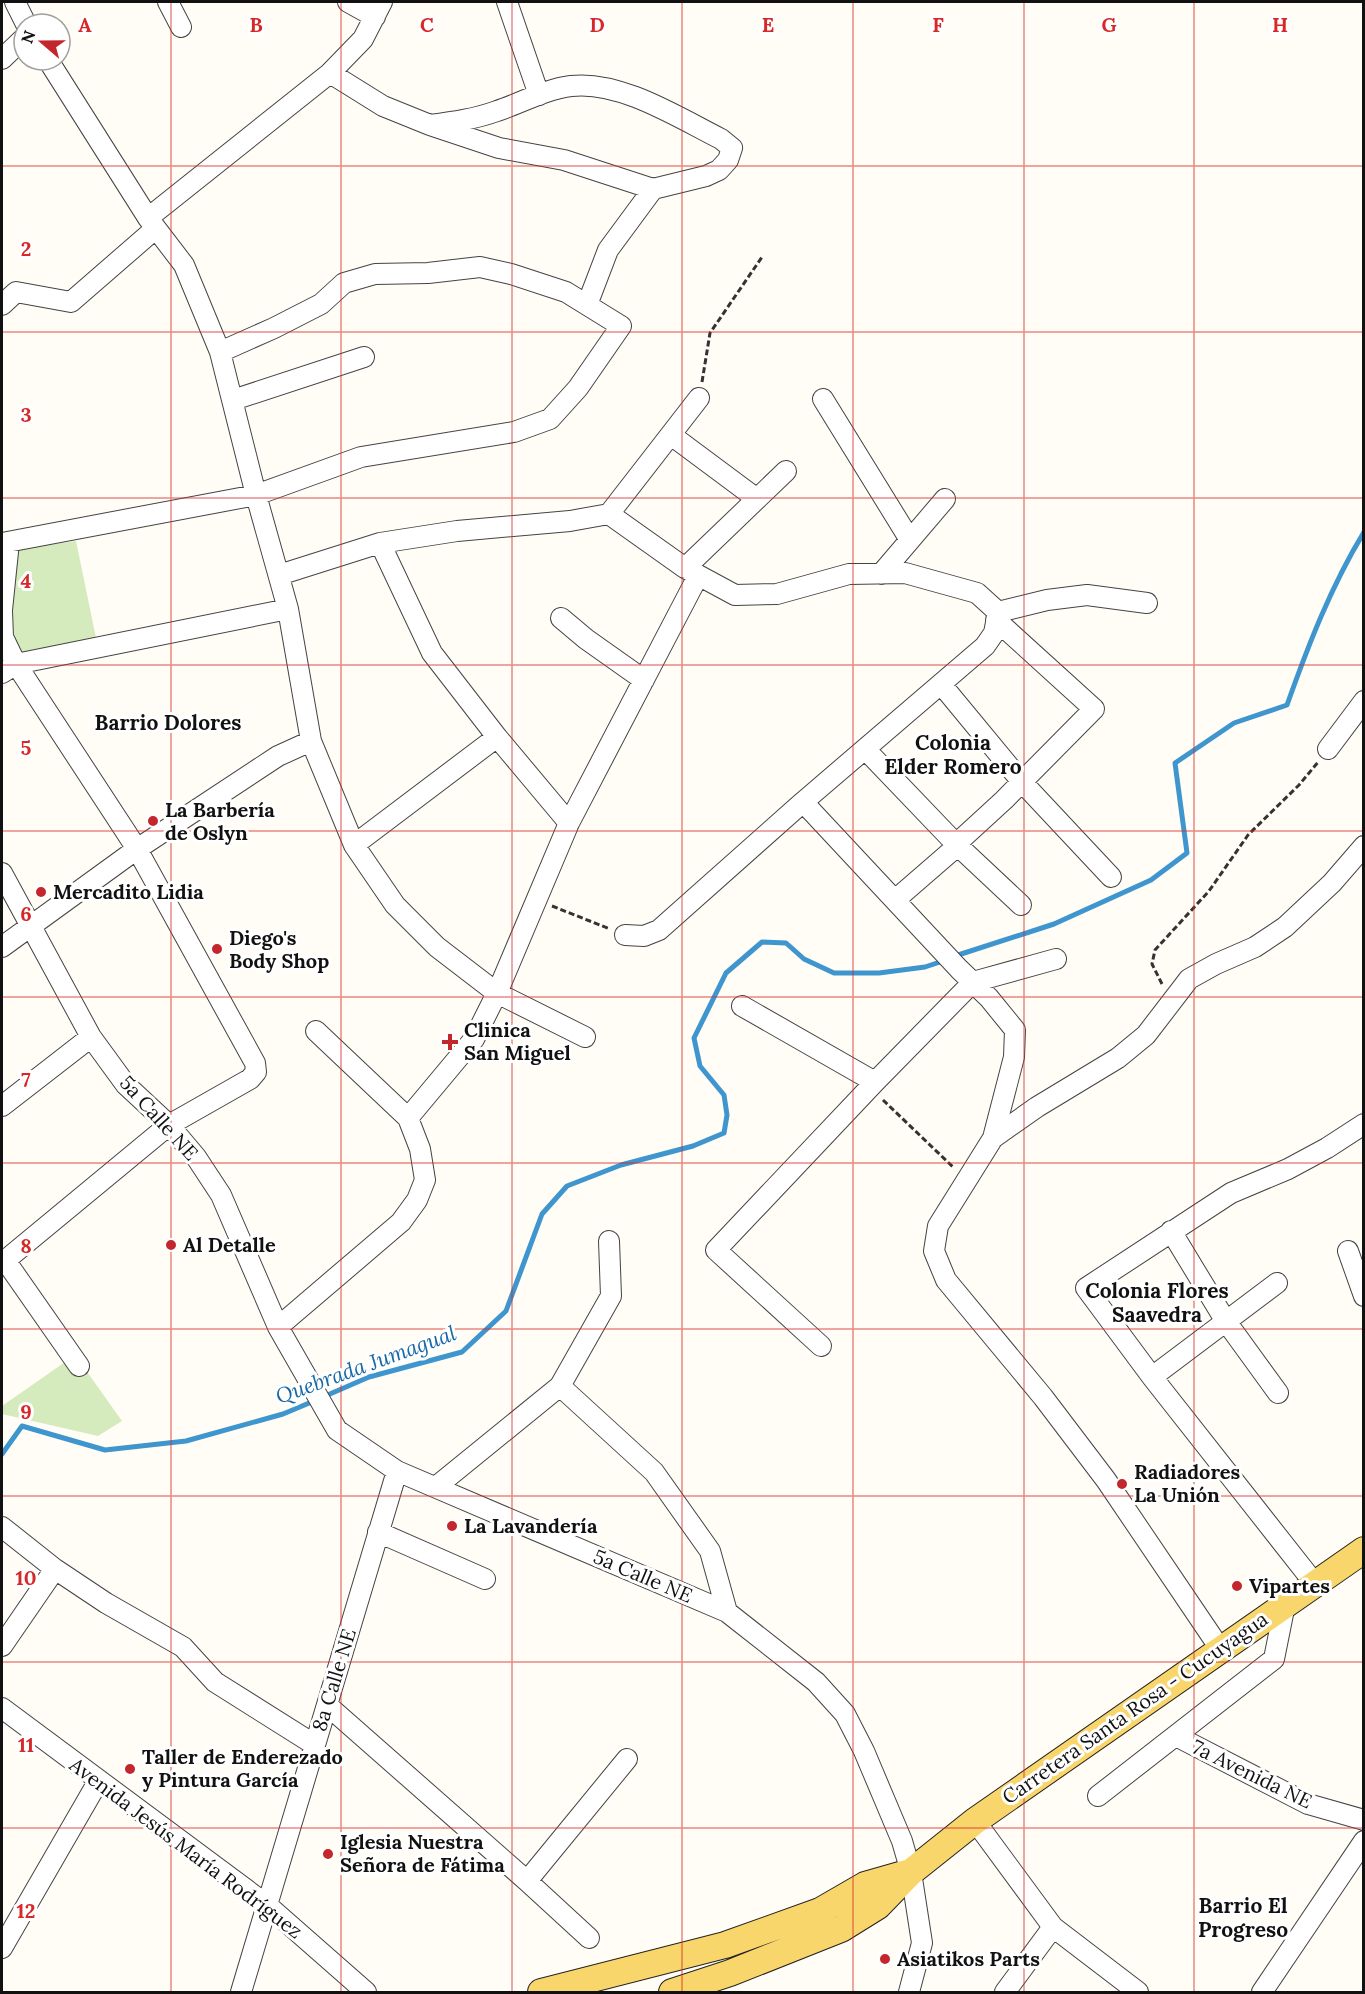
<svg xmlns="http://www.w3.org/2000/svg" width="1365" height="1994" font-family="Lora,serif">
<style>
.green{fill:#d5ebbd}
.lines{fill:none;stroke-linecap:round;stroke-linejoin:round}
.stream{stroke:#3f96cf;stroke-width:5}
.minor-casing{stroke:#444;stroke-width:22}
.major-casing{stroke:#222;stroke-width:28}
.path{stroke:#333;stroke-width:3;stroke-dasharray:6 3;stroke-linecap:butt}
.minor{stroke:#fff;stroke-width:20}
.major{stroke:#f9d66b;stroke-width:26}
.grid{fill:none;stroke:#d62828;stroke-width:1.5;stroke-opacity:0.55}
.poi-dot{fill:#c4262e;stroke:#fff;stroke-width:2}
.labels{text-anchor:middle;stroke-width:6;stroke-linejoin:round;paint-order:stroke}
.poi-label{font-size:20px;font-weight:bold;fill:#111;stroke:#fff;text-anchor:start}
.street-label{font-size:20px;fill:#111;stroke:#fff}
.neighbourhood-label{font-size:21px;font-weight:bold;fill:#111;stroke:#fff}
.water-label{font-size:21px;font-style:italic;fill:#1768a6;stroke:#fff}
.grid-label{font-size:20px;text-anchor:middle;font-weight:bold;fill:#d62828;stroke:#fff;stroke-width:6;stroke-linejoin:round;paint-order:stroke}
</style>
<rect width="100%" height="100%" fill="#fffdf5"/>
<!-- green -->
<path class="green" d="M76,541l20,97 -73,17 -15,-22 6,-83z
M68,1360l17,9 37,52 -24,15 -96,-22v-8z"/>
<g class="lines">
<!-- stream -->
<path class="stream" d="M955,956l99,-32 97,-44 36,-27 -12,-90 59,-40 53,-18c21,-59 44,-119 77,-173
M323,1397l46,-20 93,-25 44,-41 36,-97 25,-28 54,-21 72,-19 31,-13 3,-18 -3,-20 -24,-29 -6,-28 32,-65 36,-31 24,1 18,16 30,14h45l46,-6 21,-7
M2,1454l20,-28 83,24 81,-9 97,-27 31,-13"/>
<defs>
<path id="minor" d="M15,2l11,22
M168,2l13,25
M348,2l27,15
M507,2l32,93
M2,59l22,-21
M48,60l100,158 36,47 36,87 36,143 32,114 23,132 43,104 41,60 42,42 60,46 88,44
M330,73l53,33 47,19 69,23 65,12 89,29 53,-13 13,-6 9,-10 4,-12 -11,-9c-42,-21 -101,-59 -150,-53 -25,3 -50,17 -74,25 -22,8 -44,11 -67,14
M148,218l182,-145 33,-34 19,-37
M2,305l14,-13 55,10 84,-73
M587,305l21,-55 45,-61
M823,399l87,141
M233,400l131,-43
M671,435l86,64
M609,514l76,54 50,27 42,-1 72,-20 56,-1 72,20 21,19 -4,21 -9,13 -182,156 156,167 30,29 26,32 -1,27 -21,81 -55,88 -4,25 12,29 97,117 63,83 115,170
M2,543l254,-48 105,-38 153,-25 36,-13 28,-31 43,-62 -55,-34 -55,-18 -31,-7 -52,6 -53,1 -31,9 -23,21 -47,24 -54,24
M380,543l52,110 65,84 72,86
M685,568l101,-97
M881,574l64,-75
M279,575l101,-32 77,-12 113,-10 39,-7 90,-116
M2,610l7,-68
M2,611l1,26 13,27 121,185 118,214 1,9 -6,7 -81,46 -167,138
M998,612l49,-12 40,-5 60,8
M561,618l25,21 58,41
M996,620l98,89 -90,91 -48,44 65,61
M2,673l14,-9 272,-55
M941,684l81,98 89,95
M865,749l91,95 -1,4 -60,52
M1328,749l36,-48
M354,845l143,-108
M2,873l89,164 35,48 43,40 27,32 25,38 57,132 59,103 60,41 330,141 89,70 29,32 19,37 38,90 9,31 11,71 -13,49
M625,935l19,1 15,-6 144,-128
M2,947l135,-98 141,-93 33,-15
M742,1006l133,76
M316,1031l92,87
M2,1106l89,-69
M993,1138l44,-31 81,-49 28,-23 43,-56 27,-15 39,-17 30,-20 47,-44 32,-37
M1171,1231l54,89 53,73
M1348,1251l16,45
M5,1260l74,106
M278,1327l123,-105 16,-22 8,-20 -5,-31 -12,-31 66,-79 23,-46 72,-170 129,-247
M821,1346l-105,-96 159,-168 98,-100 83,-23
M1152,1377l125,-94
M560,1386l94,86 56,79 17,61
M437,1486l123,-100 51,-90 -2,-55
M2,1527l53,42 51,34 77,44 32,35 100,63
M378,1532l107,47
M1315,1584l-163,-207 -66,-89 145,-95 57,-24 39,-21 37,-24
M2,1646l53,-77
M327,1705l200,176 62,57
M2,1708l265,197 99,87
M1176,1736l132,68 56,16
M1098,1796l176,-137 11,-55
M975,1821l78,106 85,65
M527,1881l100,-122
M2,1948l97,-168
M241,1992l156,-521
M1005,1992l48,-65
M1262,1992l102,-151"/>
<path id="major" d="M541,1992l184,-47 95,-34 45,-26 42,-12
M672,1992l58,-19 111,-44 37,-23 33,-34 64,-51 389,-271"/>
</defs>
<!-- minor casing -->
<use href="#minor" class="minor-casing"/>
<!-- major casing -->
<use href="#major" class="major-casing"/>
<!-- path -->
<path class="path" d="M702,382l8,-49 52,-76
M552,906l58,23
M1162,984l-10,-20 3,-14 54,-59 39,-56 51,-50 20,-24
M883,1100l71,68"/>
<!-- minor -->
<use href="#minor" class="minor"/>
<!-- major -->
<use href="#major" class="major"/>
</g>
<!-- grid -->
<path class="grid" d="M171,2v1990M341,2v1990M512,2v1990M682,2v1990M853,2v1990M1024,2v1990M1194,2v1990M2,166h1362M2,332h1362M2,498h1362M2,665h1362M2,831h1362M2,997h1362M2,1163h1362M2,1329h1362M2,1496h1362M2,1662h1362M2,1828h1362"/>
<!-- markers -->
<g class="poi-dot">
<circle cx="153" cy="821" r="6"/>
<circle cx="41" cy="892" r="6"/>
<circle cx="217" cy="949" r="6"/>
<path d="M447 1033h6v6h6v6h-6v6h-6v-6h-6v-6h6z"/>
<circle cx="171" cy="1245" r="6"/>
<circle cx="1122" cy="1484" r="6"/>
<circle cx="452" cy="1526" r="6"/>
<circle cx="1237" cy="1586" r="6"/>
<circle cx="130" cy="1769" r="6"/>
<circle cx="328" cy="1854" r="6"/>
<circle cx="885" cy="1959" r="6"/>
</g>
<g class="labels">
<!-- poi labels -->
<g class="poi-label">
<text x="165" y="817">La Barbería<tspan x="165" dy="23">de Oslyn</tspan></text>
<text x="53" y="899">Mercadito Lidia</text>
<text x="229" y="945">Diego's<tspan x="229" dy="23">Body Shop</tspan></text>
<text x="464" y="1037">Clinica<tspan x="464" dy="23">San Miguel</tspan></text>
<text x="183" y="1252">Al Detalle</text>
<text x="1134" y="1479">Radiadores<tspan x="1134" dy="23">La Unión</tspan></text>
<text x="464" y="1533">La Lavandería</text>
<text x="1249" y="1593">Vipartes</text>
<text x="142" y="1764">Taller de Enderezado<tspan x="142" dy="23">y Pintura García</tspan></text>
<text x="340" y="1849">Iglesia Nuestra<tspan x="340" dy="23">Señora de Fátima</tspan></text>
<text x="897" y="1966">Asiatikos Parts</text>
</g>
<!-- street labels -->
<g class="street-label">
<text transform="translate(159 1118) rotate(48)" y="7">5a Calle NE</text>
<text transform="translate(643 1576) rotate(23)" y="7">5a Calle NE</text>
<text transform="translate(334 1680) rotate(-73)" y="7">8a Calle NE</text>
<text transform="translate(1135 1708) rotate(-35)" y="7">Carretera Santa Rosa - Cucuyagua</text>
<text transform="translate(1252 1774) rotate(26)" y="7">7a Avenida NE</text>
<text transform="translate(186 1848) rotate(37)" y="7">Avenida Jesús María Rodríguez</text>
</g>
<!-- neighbourhood labels -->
<g class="neighbourhood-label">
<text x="168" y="730">Barrio Dolores</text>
<text x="953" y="750">Colonia<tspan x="953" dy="24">Elder Romero</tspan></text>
<text x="1157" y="1298">Colonia Flores<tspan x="1157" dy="24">Saavedra</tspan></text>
<text x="1243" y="1913">Barrio El<tspan x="1243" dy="24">Progreso</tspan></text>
</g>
<!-- water labels -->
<g class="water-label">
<text transform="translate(366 1365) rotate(-20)" y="7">Quebrada Jumagual</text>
</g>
</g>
<g class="grid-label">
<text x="85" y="32">A</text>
<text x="256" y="32">B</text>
<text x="427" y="32">C</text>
<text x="597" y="32">D</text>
<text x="768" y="32">E</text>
<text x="938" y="32">F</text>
<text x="1109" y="32">G</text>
<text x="1280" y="32">H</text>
<text x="26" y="256">2</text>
<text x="26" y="422">3</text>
<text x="26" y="588">4</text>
<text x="26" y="755">5</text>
<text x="26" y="921">6</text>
<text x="26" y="1087">7</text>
<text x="26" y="1253">8</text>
<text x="26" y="1419">9</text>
<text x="26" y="1585">10</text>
<text x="26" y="1752">11</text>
<text x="26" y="1918">12</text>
</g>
<!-- border -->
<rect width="1365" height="1994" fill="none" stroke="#111111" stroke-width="6"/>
<!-- north arrow -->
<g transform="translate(42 42) rotate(290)"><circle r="28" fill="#ffffff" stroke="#a0a0a0" stroke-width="1.5"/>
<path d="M0-4.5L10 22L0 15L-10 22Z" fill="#c4262e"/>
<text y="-9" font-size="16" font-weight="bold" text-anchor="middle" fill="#111111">N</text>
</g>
</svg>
